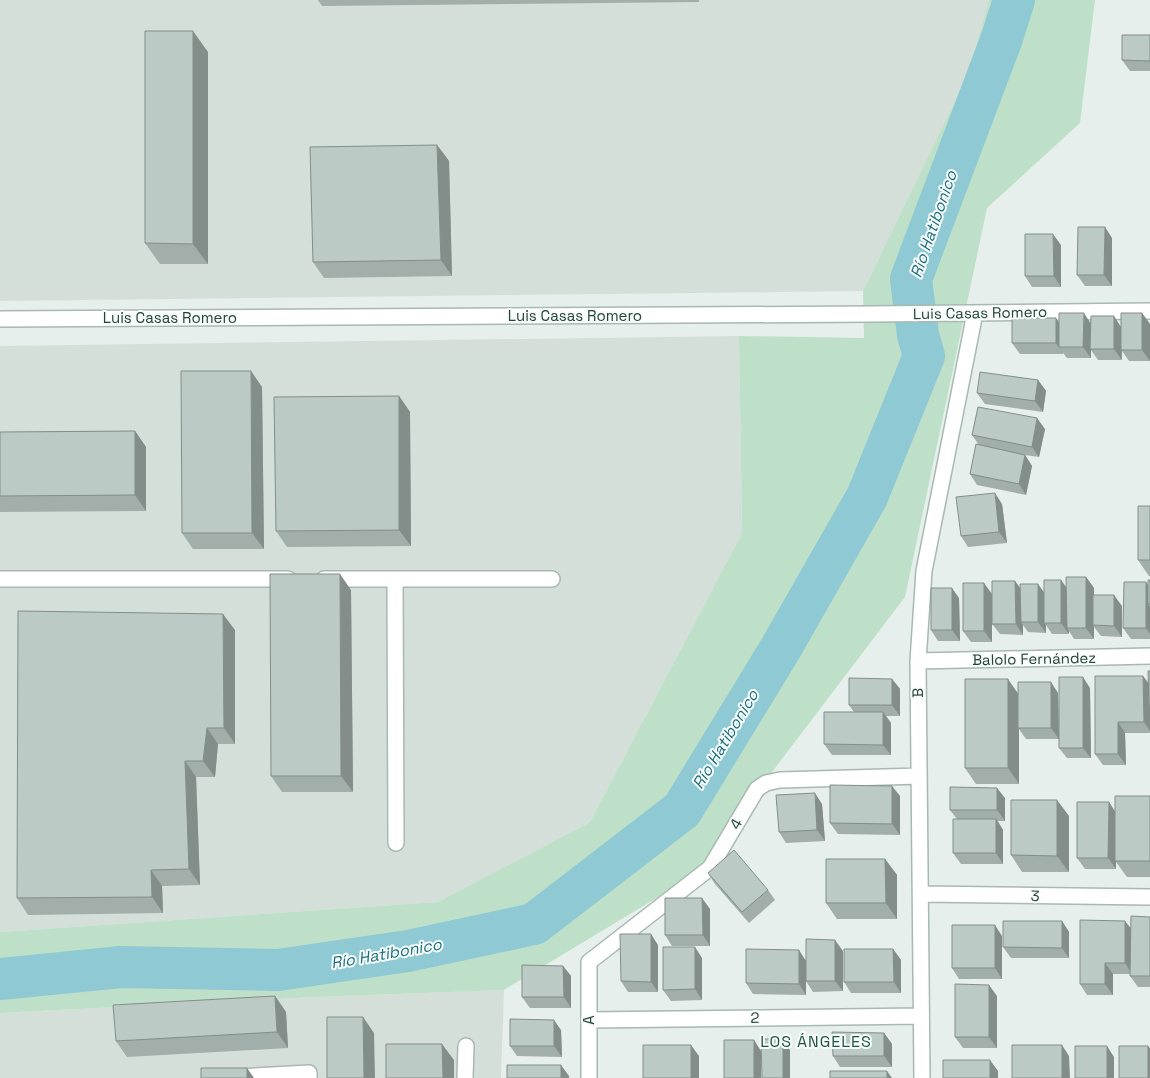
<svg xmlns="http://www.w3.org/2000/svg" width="1150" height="1078" font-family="'Space Grotesk',sans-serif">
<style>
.built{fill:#d4dfda}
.green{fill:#bfe0c8}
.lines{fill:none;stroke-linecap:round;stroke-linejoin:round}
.river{stroke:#8ec9d4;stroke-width:42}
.minor-casing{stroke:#a8b8b2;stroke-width:18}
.minor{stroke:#fff;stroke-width:15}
.wall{fill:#a1aea9}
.shaded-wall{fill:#838d89}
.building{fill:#bbcac4;stroke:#838d89}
.labels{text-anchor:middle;stroke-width:4;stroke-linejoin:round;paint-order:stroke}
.street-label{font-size:15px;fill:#24423a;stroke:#f7fbf9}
.water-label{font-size:16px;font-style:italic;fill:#1c6f80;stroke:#f7fbf9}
.neighbourhood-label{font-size:16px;letter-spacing:1px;fill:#1f5548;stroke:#f7fbf9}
</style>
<rect width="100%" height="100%" fill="#e6efeb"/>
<!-- built -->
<path class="built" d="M0,0h989l-21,74 -105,217 -863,10z
M739,336l3,197 -152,289 -152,80 -438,30v-586z
M504,990l-3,88h-501v-65l316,-16z"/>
<!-- green -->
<path class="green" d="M989,0h106l-15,123 -93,85 -82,389 -212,279 -189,114 -188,7 -316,16v-81l438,-30 152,-80 152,-289 -3,-197 125,2 -1,-47 105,-217z"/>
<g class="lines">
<!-- river -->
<path class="river" d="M0,979l121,-12 157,3 130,-19 126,-27 148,-114 100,-164 85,-149 57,-141 -6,-21 -7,-56 91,-241 12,-38"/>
<defs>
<path id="minor" d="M0,319l872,-5 278,-3
M0,579h288
M324,579h228
M395,579l1,264
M918,661l232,-5
M921,894l229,3
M589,1020l332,-4
M221,1078l88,-5v5
M465,1078l1,-32
M589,1078v-116l121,-94 47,-79 9,-6 14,-3 139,-4
M922,1078l-4,-417 6,-90 51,-258"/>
</defs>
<!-- minor casing -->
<use href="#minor" class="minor-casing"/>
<!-- minor -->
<use href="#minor" class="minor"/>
</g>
<!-- wall -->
<path class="wall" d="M318,0h381v2l-377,4z
M1150,35v36h-20l-8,-11z
M208,52v212h-48l-15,-21z
M437,145l12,16 3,115 -128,2 -11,-16z
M1112,238v48h-27l-8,-11z
M1061,245v42h-29l-7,-11z
M1142,313l8,11v37h-21l-7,-10v9h-24l-7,-10v8h-24l-4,-5v1h-43l-8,-11 47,-20h31l31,3z
M1038,380l8,11 -3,21 -58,-8 -8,-11z
M262,387l2,162h-71l-11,-16z
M399,396l11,16 1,134 -124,1 -11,-16z
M1045,429l-6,28 -14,-2 7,11 -6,29 -49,-10 -7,-11 9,-29 -7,-10z
M135,431l11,16v64l-146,1v-80z
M1002,504l5,39 -39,4 -7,-11z
M1150,506v70h-1l-11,-16z
M1086,577l8,11v7l28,11v31l-21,-1 -7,-9v12h-20l-5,-8v3h-17l-6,-9v8l-18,-1 -5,-7v10l-23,-1 -8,-10v18h-21l-8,-11 29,-37 23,-13 5,7 24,5 17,-13 5,8z
M1150,580v59h-19l-8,-11 23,-46 2,3z
M351,590l2,202h-71l-11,-16z
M959,598l1,43h-22l-7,-11z
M235,630v114h-17l-3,33h-19l4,108 -38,1 1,27 -135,2 -11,-17z
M1150,671v62h-25l1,32h-23l-8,-11v-78l54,7z
M892,679l8,10v27h-14l5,7v32h-59l-8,-11 30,-32 -5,-7z
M1090,688l1,70h-24l-8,-10z
M1018,693h40l1,46h-33l-7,-10v55h-43l-11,-16z
M900,796v39l-62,-1 -8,-11z
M1150,796v81h-23l-11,-15v7h-31l-8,-11 32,-56 6,10z
M1005,798v23h-7l5,9v34h-42l-8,-11 4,-34 -7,-9z
M822,804l3,37 -39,2 -7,-11z
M1069,816v56h-47l-11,-17z
M885,859l12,16v44h-60l-11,-16z
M708,873l60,17 7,10 -26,23 -34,-39z
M710,909v37h-38l-7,-11z
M1150,917v70h-12l-8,-11v-2h-17v21h-26l-7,-11 50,-56z
M1062,921l7,11v26h-58l-8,-11z
M1002,936v43h-43l-7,-11z
M658,945v47h-30l-7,-11z
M893,949l8,11v33h-50l-7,-11z
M843,951v40l-30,1 -7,-11v14l-53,-1 -7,-11 60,-23z
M702,958v42l-31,1 -8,-11z
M563,966l8,10v32h-41l-8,-11z
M275,996l11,16 2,36 -161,9 -11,-16z
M997,996v52h-34l-8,-11z
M561,1030l1,27 -45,-1 -7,-10z
M884,1033l8,11v23h-52l-7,-11z"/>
<!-- shaded-wall -->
<path class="shaded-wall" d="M193,31l15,21v212l-15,-20z
M437,145l12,16 3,115 -11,-16z
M1105,227l7,11v48l-8,-11z
M1053,234l8,11v42l-7,-11z
M1084,313l7,11v34l-8,-11z
M1142,313l8,11v37l-8,-11z
M1114,316l7,11 1,33 -8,-11z
M1056,318l7,11 -4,18 4,7 -7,-11z
M251,371l11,16 2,162 -12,-16z
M1038,380l8,11 -3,21 -8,-11z
M399,396l11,16 1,134 -12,-16z
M1037,418l8,11 -6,28 -7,-10z
M135,431l11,16v64l-11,-16z
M1025,455l7,11 -6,29 -7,-11z
M995,493l7,11 5,39 -8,-11z
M340,574l11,16 2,202 -12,-16z
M1086,577l8,11v37h-1l1,2v12l-8,-11z
M1061,580l8,11 -2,37 2,3v3l-8,-11z
M1015,581l8,11 -2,30 2,3v10l-7,-11z
M1146,582l4,7 -2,15 2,3v27l-4,-6z
M984,583l8,11v48l-8,-11z
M1038,584l8,11 -2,28 2,2v8l-8,-11z
M952,588l7,10 1,43 -8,-11z
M1114,595l8,11v31l-8,-11z
M223,614l12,16v114l-11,-16z
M1143,676l7,9 -1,21 1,1v24l-6,-9z
M1083,677l7,11 1,70 -8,-10z
M892,679l8,10v27l-8,-11z
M1008,679l11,16v89l-11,-16z
M1051,682l7,11 1,46 -8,-11z
M883,712l8,11v32l-8,-10z
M1118,722l7,11 1,32 -8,-11z
M207,728l11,16 -3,33 -12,-16z
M185,761l11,16 4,108 -11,-16z
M892,786l8,10v39l-8,-11z
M997,788l8,10v23l-8,-11z
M815,793l7,11 3,37 -8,-11z
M1057,800l12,16v56l-12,-16z
M1109,802l7,11v56l-8,-11z
M996,819l7,11v34l-7,-11z
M885,859l12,16v44l-11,-16z
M151,870l11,16 1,27 -11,-16z
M702,898l8,11v37l-7,-11z
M1062,921l7,11v26l-7,-10z
M1125,921l8,10 -1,43 -7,-11z
M995,925l7,11v43l-7,-11z
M651,934l7,11v47l-7,-10z
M835,940l8,11v40l-8,-10z
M695,947l7,11v42l-7,-11z
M893,949l8,11v33l-7,-11z
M799,950l7,11v34l-7,-11z
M1105,963l8,11v21l-8,-11z
M563,966l8,10v32l-7,-11z
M989,985l8,11v52l-8,-11z
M275,996l11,16 2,36 -11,-16z
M363,1017l11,16 1,45h-11z
M554,1020l7,10 1,27 -8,-11z
M884,1033l8,11v23l-8,-11z
M783,1039l7,11v28h-7z
M754,1040l7,11v27h-7z
M442,1044l12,16v18h-11z
M691,1045l8,11v22h-8z
M1062,1045l7,11 1,22h-8z
M1107,1046l7,11v21h-7z
M1148,1046l2,2v30h-2z
M990,1060l8,11v7h-8z
M561,1065l8,11v2h-8z
M247,1068l7,10h-7z
M887,1071l5,7h-5z"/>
<!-- building -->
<path class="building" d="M145,31h48v213l-48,-1z
M1122,35h28v26l-28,-1z
M437,145l4,115 -128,2 -3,-115z
M1078,227h27l-1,48h-27z
M1025,234h28l1,42h-29z
M1059,313h25l-1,34h-24z
M1121,313h21v37h-21z
M1091,316h23v33h-24z
M1012,318h44v25h-44z
M181,371h70l1,162h-70z
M980,372l58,8 -3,21 -58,-8z
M399,396v134l-123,1 -2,-134z
M978,407l59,11 -5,29 -60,-12z
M135,431v64l-135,1v-64z
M976,444l49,11 -6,29 -49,-10z
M995,493l4,39 -38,4 -5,-39z
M1138,506h12v54h-12z
M270,574h70l1,202h-70z
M1066,577h20v51h-19z
M1044,580h17v43h-17z
M1148,580h2v24h-2z
M992,581h23l1,43h-24z
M1124,582h22v46h-23z
M963,583h21v48h-21z
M1020,584h18v38h-17z
M931,588h21v42h-21z
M1093,595h21v31l-21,-1z
M18,611l205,3 1,114h-17l-4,33h-18l4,108 -38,1 1,27 -135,1z
M1148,671h2v35h-1z
M1095,676h48l1,46h-26v32h-23z
M1059,677h24v71h-24z
M849,678l43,1v26h-43z
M965,679h43v89h-43z
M1018,682h33v46h-33z
M824,712h59v33l-59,-1z
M830,785l62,1v38l-62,-1z
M950,787l47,1v22h-47z
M815,793l2,37 -38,2 -3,-37z
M1115,796h35v65h-35z
M1011,800h46v56l-46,-1z
M1077,802h32l-1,56h-31z
M953,819h43v34h-43z
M734,850l34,40 -26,22 -34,-39z
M826,859h59l1,44h-60z
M665,898h37l1,37h-38z
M1131,916l19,1v59h-20z
M1080,920l45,1v42h-20v21h-25z
M1003,921h59v27l-59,-1z
M952,925h43v43h-43z
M620,934h31v48l-30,-1z
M806,939l29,1v41h-29z
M663,947h32v42l-32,1z
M746,949l53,1v34l-53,-1z
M844,949h49l1,33h-50z
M522,965l41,1 1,31h-42z
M955,984l34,1v52h-34z
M275,996l2,36 -161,9 -3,-36z
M327,1017h36l1,61h-37z
M510,1019l44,1v26h-44z
M832,1032l52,1v23h-51z
M761,1039h22v39h-21z
M724,1040h30v38h-30z
M386,1044h56l1,34h-57z
M643,1045h48v33h-48z
M1012,1045h50v33h-50z
M1075,1046h32v32h-32z
M1119,1046h29v32h-29z
M943,1060h47v18h-47z
M507,1065h54v13h-54z
M201,1068h46v10h-46z
M830,1071h57v7h-57z"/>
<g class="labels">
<!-- street labels -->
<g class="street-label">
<text transform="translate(980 313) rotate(-1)" y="5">Luis Casas Romero</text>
<text x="575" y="321">Luis Casas Romero</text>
<text x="170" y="323">Luis Casas Romero</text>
<text transform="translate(1034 659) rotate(-1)" y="5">Balolo Fernández</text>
<text transform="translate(918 693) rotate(-91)" y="5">B</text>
<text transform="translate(736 824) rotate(-60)" y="5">4</text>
<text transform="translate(1035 896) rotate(1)" y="5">3</text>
<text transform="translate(755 1018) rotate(-1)" y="5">2</text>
<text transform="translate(589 1020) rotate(-90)" y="5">A</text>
</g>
<!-- water labels -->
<g class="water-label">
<text transform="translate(933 224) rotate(-71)" y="6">Río Hatibonico</text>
<text transform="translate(725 739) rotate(-59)" y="6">Río Hatibonico</text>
<text transform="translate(386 953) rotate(-10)" y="6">Río Hatibonico</text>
</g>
<!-- neighbourhood labels -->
<g class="neighbourhood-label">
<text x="816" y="1047">LOS ÁNGELES</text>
</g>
</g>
</svg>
